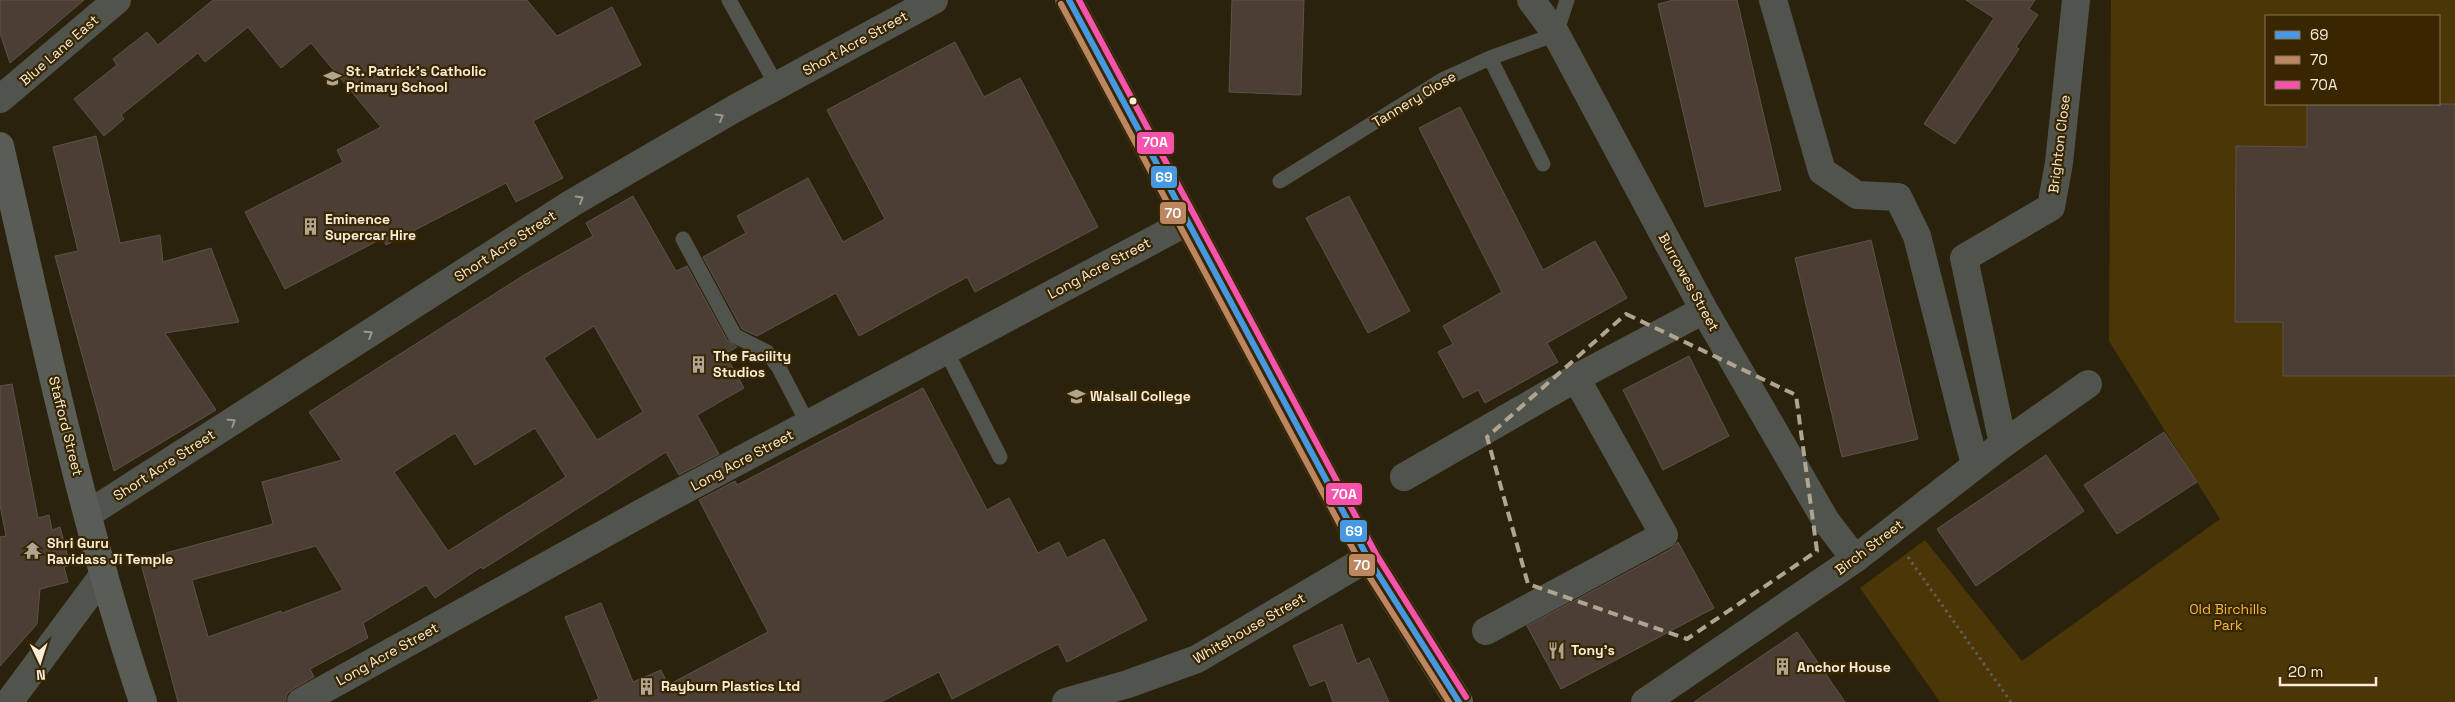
<svg xmlns="http://www.w3.org/2000/svg" width="2455" height="702" font-family="'Space Grotesk',sans-serif">
<style>
.green{fill:#4a3606;fill-rule:evenodd}
.building{fill:#4b3f35;stroke:#5f5248;fill-rule:evenodd}
.lines{fill:none;stroke-linecap:round;stroke-linejoin:round}
.path{stroke:#605f55;stroke-width:3;stroke-dasharray:2.5 4;stroke-linecap:butt}
.lane{stroke:#51534d;stroke-width:15}
.street{stroke:#51534d;stroke-width:28}
.secondary{stroke:#5a5d55;stroke-width:28}
.highway{stroke:#5d6054;stroke-width:28}
.bus-1-casing{stroke:#382600;stroke-width:10}
.bus-2-casing{stroke:#382600;stroke-width:10}
.bus-3-casing{stroke:#382600;stroke-width:10}
.bus-1{stroke:#4699e1;stroke-width:6}
.bus-2{stroke:#bb8660;stroke-width:6}
.bus-3{stroke:#f653ac;stroke-width:6}
.oneway{stroke:#9c988c}
.marked{fill:none;stroke:#b0a591;stroke-width:4;stroke-dasharray:10 6;stroke-linejoin:round}
.bus-dot{fill:#f8ecd8;stroke:#382600;stroke-width:2}
.labels{text-anchor:middle;stroke-width:4.5;stroke-linejoin:round;paint-order:stroke}
.street-label{font-size:14px;fill:#f8ecd8;stroke:#382600}
.poi-label{font-size:14px;font-weight:bold;fill:#f8ecd8;stroke:#382600;text-anchor:start}
.park-label{font-size:14px;fill:#f0b944;stroke:#382600}
.line-badge{stroke:#382600;stroke-width:2}
.badge-label{font-size:14px;text-anchor:middle;font-weight:bold;fill:#fff}
</style>
<rect width="100%" height="100%" fill="#2b220d"/>
<!-- green -->
<path class="green" d="M2111,0h344v702h-515l-80,-114 65,-48 97,121 198,-142 -111,-178zM2266,16h173v88h-173z"/>
<!-- building -->
<path class="building" d="M0,0h84l-74,63 -10,-30z
M213,0h314l30,36 55,-29 29,58 -108,56 30,57 -47,24 -10,-19 -120,62 -3,-7 -98,51 -40,-77 98,-50 -6,-12 44,-23 -70,-84 -30,25 -33,-41 -43,35 -7,-9 -77,62 3,4 -20,17 -30,-37 43,-34 -4,-6 34,-27 11,13z
M1232,0h72l-3,95 -72,-3z
M1674,0h63l44,190 -76,17 -47,-203z
M1966,0h69l-6,9 9,6 -22,32 3,2 -64,95 -31,-20 70,-106z
M955,42l29,55 36,-19 78,149 -123,65 -8,-15 -108,59 -23,-43 -79,43 -15,-7 -39,-72 43,-24 -9,-17 71,-38 35,64 42,-23 -58,-109z
M2307,104h148v272h-172v-54h-48l1,-176 71,1z
M1460,107l83,163 52,-29 32,57 -80,45 11,19 -73,41 -7,-13 -15,8 -25,-46 15,-8 -10,-18 59,-34 -83,-164z
M96,136l24,107 40,-8 3,27 48,-14 28,74 -74,11 51,77 -102,61 -59,-215 23,-5 -25,-104z
M633,196l43,75 11,-5 40,74 10,7 -12,7 19,34 -47,27 22,39 -40,21 -13,-23 -183,117 -2,-2 -46,31 -9,-13 -63,38 5,15 -58,31 4,8 -21,12 -6,5 -2,8h-107l-38,-142 133,-36 -11,-42 80,-22 -33,-48 215,-137 69,-39 -7,-13zM594,326l49,86 -46,28 -53,-82zM535,428l31,49 -118,74 -54,-79 61,-39 20,32zM316,546l27,44 -61,23 -1,-2 -73,26 -16,-57z
M1349,196l61,115 -42,22 -62,-115z
M1871,240l47,199 -76,18 -47,-199z
M1689,356l40,80 -66,34 -40,-80z
M12,384l26,134 11,-3 3,15 8,-3 10,38 -6,2 4,15 -28,7 -3,35 -37,42v-129l6,-1 -6,-31v-119z
M923,388l64,122 22,-12 29,55 21,-11 8,16 37,-19 43,81 -80,42 -9,-18 -106,55 -13,-27 -58,30h-290l8,-3 -34,-82 36,-14 32,79 28,-12 7,15 100,-53 -69,-132 36,-19 2,4z
M2164,432l33,50 -80,52 -33,-49z
M2046,455l38,56 -108,75 -39,-57z
M1678,542l36,66 -153,81 -34,-63 144,-77z
M1342,624l15,40 12,-6 20,44h-56l-8,-22 -15,6 -17,-40z
M1797,632l48,70h-151z"/>
<g class="lines">
<!-- path -->
<path class="path" d="M1908,557l103,145"/>
<!-- lane -->
<path class="lane" d="M729,0l48,86
M1490,58l53,106
M1280,181l162,-101 48,-22 66,-24 11,-34
M683,239l52,97 32,16 12,16 29,56
M946,351l54,106"/>
<!-- street -->
<path class="street" d="M1531,0l25,34 148,276 122,211 29,38
M1773,0l49,171 35,24 41,2 19,39 58,229
M0,99l117,-99
M2003,444l-39,-186 87,-51 8,-44 17,-163
M1404,477l172,-99
M88,514l484,-311 162,-94 200,-109
M1486,631l178,-96 -88,-157 128,-68
M9,702l95,-128
M301,702l355,-197 531,-283
M1066,702l62,-18 69,-25 171,-101
M1645,702l210,-143 148,-115 85,-60"/>
<!-- secondary -->
<path class="secondary" d="M0,146c43,186 82,375 143,556"/>
<!-- highway -->
<path class="highway" d="M1069,0l299,558 91,144"/>
<defs>
<path id="bus-1" d="M1069,0l299,558 91,144"/>
<path id="bus-2" d="M1061,4l299,558 89,140"/>
<path id="bus-3" d="M1079,0l297,554 90,143"/>
</defs>
<!-- bus-1 casing -->
<use href="#bus-1" class="bus-1-casing"/>
<!-- bus-2 casing -->
<use href="#bus-2" class="bus-2-casing"/>
<!-- bus-3 casing -->
<use href="#bus-3" class="bus-3-casing"/>
<!-- bus-1 -->
<use href="#bus-1" class="bus-1"/>
<!-- bus-2 -->
<use href="#bus-2" class="bus-2"/>
<!-- bus-3 -->
<use href="#bus-3" class="bus-3"/>
</g>
<!-- one-way arrows -->
<defs><path id="oneway-chevron" d="M-2-3.5L2.5 0L-2 3.5" fill="none" stroke-width="1.6" stroke-linecap="round" stroke-linejoin="round" transform="scale(1.25)"/></defs>
<g class="oneway">
<use href="#oneway-chevron" transform="translate(720 117) rotate(-30)"/>
<use href="#oneway-chevron" transform="translate(580 199) rotate(-30)"/>
<use href="#oneway-chevron" transform="translate(369 334) rotate(-33)"/>
<use href="#oneway-chevron" transform="translate(232 422) rotate(-33)"/>
</g>
<!-- marked area -->
<path class="marked" d="M1626,314l170,81 21,156 -130,88 -159,-55 -41,-147z"/>
<!-- icons -->
<defs>
<symbol id="school-bare" viewBox="-9 -9 18 18"><path d="M0-5L7-2L0 1L-7-2ZM-4 1L0 2.5L4 1V4Q0 6-4 4Z" fill="#b0a591" stroke="#382600" stroke-width="2.5" paint-order="stroke"/></symbol>
<symbol id="building-bare" viewBox="-9 -9 18 18"><path d="M-4-6H4V6H1V3H-1V6H-4ZM-2.5-4.3h1.7v1.8h-1.7ZM.8-4.3h1.7v1.8H.8ZM-2.5-1h1.7V.8h-1.7ZM.8-1h1.7V.8H.8Z" fill="#b0a591" stroke="#382600" stroke-width="2.5" paint-order="stroke"/></symbol>
<symbol id="university-bare" viewBox="-9 -9 18 18"><path d="M0-5L7-2L0 1L-7-2ZM-4 1L0 2.5L4 1V4Q0 6-4 4Z" fill="#b0a591" stroke="#382600" stroke-width="2.5" paint-order="stroke"/></symbol>
<symbol id="temple-bare" viewBox="-9 -9 18 18"><path d="M0-6L5-2H3V0L6.5 2.5H4V6H1.5V3h-3V6H-4V2.5H-6.5L-3 0V-2H-5Z" fill="#b0a591" stroke="#382600" stroke-width="2.5" paint-order="stroke"/></symbol>
<symbol id="restaurant-bare" viewBox="-9 -9 18 18"><path d="M-5-6h1v4h1v-4h1v4h1v-4h1v5L-1.5 .5V6h-2V.5L-5-1ZM5-6V6H3V1.5H1.5Q1.5-4 5-6Z" fill="#b0a591" stroke="#382600" stroke-width="2.5" paint-order="stroke"/></symbol>
</defs>
<g fill-rule="evenodd">
<use href="#school-bare" x="320" y="66" width="25" height="25"/>
<use href="#building-bare" x="298" y="214" width="25" height="25"/>
<use href="#building-bare" x="686" y="352" width="25" height="25"/>
<use href="#university-bare" x="1064" y="384" width="25" height="25"/>
<use href="#temple-bare" x="20" y="538" width="25" height="25"/>
<use href="#restaurant-bare" x="1544" y="638" width="25" height="25"/>
<use href="#building-bare" x="1770" y="654" width="25" height="25"/>
<use href="#building-bare" x="634" y="674" width="25" height="25"/>
</g>
<!-- markers -->
<circle class="bus-dot" cx="1133" cy="101" r="4.5"/>
<g class="labels">
<!-- street labels -->
<g class="street-label">
<text transform="translate(855 43) rotate(-29)" y="5">Short Acre Street</text>
<text transform="translate(59 50) rotate(-41)" y="5">Blue Lane East</text>
<text transform="translate(1414 99) rotate(-31)" y="5">Tannery Close</text>
<text transform="translate(2059 144) rotate(-83)" y="5">Brighton Close</text>
<text transform="translate(505 246) rotate(-33)" y="5">Short Acre Street</text>
<text transform="translate(1099 268) rotate(-28)" y="5">Long Acre Street</text>
<text transform="translate(1689 282) rotate(61)" y="5">Burrowes Street</text>
<text transform="translate(66 426) rotate(76)" y="5">Stafford Street</text>
<text transform="translate(742 460) rotate(-28)" y="5">Long Acre Street</text>
<text transform="translate(164 465) rotate(-33)" y="5">Short Acre Street</text>
<text transform="translate(1869 547) rotate(-37)" y="5">Birch Street</text>
<text transform="translate(1249 628) rotate(-30)" y="5">Whitehouse Street</text>
<text transform="translate(387 654) rotate(-29)" y="5">Long Acre Street</text>
</g>
<!-- poi labels -->
<g class="poi-label">
<text x="346" y="76">St. Patrick's Catholic<tspan x="346" dy="16">Primary School</tspan></text>
<text x="325" y="224">Eminence<tspan x="325" dy="16">Supercar Hire</tspan></text>
<text x="713" y="361">The Facility<tspan x="713" dy="16">Studios</tspan></text>
<text x="1090" y="401">Walsall College</text>
<text x="47" y="548">Shri Guru<tspan x="47" dy="16">Ravidass Ji Temple</tspan></text>
<text x="1571" y="655">Tony's</text>
<text x="1797" y="672">Anchor House</text>
<text x="661" y="691">Rayburn Plastics Ltd</text>
</g>
<!-- park labels -->
<g class="park-label">
<text x="2228" y="614">Old Birchills<tspan x="2228" dy="16">Park</tspan></text>
</g>
</g>
<g class="line-badge">
<rect x="1136" y="131" width="39" height="24" rx="5" fill="#f653ac"/>
<rect x="1150" y="165" width="28" height="24" rx="5" fill="#4699e1"/>
<rect x="1159" y="201" width="28" height="24" rx="5" fill="#bb8660"/>
<rect x="1325" y="482" width="38" height="24" rx="5" fill="#f653ac"/>
<rect x="1339" y="519" width="29" height="24" rx="5" fill="#4699e1"/>
<rect x="1348" y="553" width="28" height="24" rx="5" fill="#bb8660"/>
</g>
<g class="badge-label">
<text x="1155" y="147">70A</text>
<text x="1164" y="182">69</text>
<text x="1173" y="218">70</text>
<text x="1344" y="499">70A</text>
<text x="1354" y="536">69</text>
<text x="1362" y="570">70</text>
</g>
<!-- legend -->
<rect x="2265" y="15" width="175" height="90" fill="#382600" stroke="#857556"/>
<rect x="2275" y="31" width="25" height="8" fill="#4699e1" stroke="#857556"/>
<text x="2310" y="40" font-size="15" fill="#f8ecd8">69</text>
<rect x="2275" y="56" width="25" height="8" fill="#bb8660" stroke="#857556"/>
<text x="2310" y="65" font-size="15" fill="#f8ecd8">70</text>
<rect x="2275" y="81" width="25" height="8" fill="#f653ac" stroke="#857556"/>
<text x="2310" y="90" font-size="15" fill="#f8ecd8">70A</text>
<!-- north arrow -->
<g transform="translate(40 662) rotate(176)" stroke="#382600" stroke-width="4" paint-order="stroke">
<path d="M0-4L9 19L0 12L-9 19Z" fill="#f8ecd8"/>
<text y="-8" font-size="14" font-weight="bold" text-anchor="middle" fill="#f8ecd8">N</text>
</g>
<!-- scale -->
<path d="M2280 677v8h96v-8" fill="none" stroke="#f8ecd8" stroke-width="2.5"/>
<text x="2288" y="677" font-size="15" fill="#f8ecd8" stroke="#382600" stroke-width="4" paint-order="stroke">20 m</text>
</svg>
